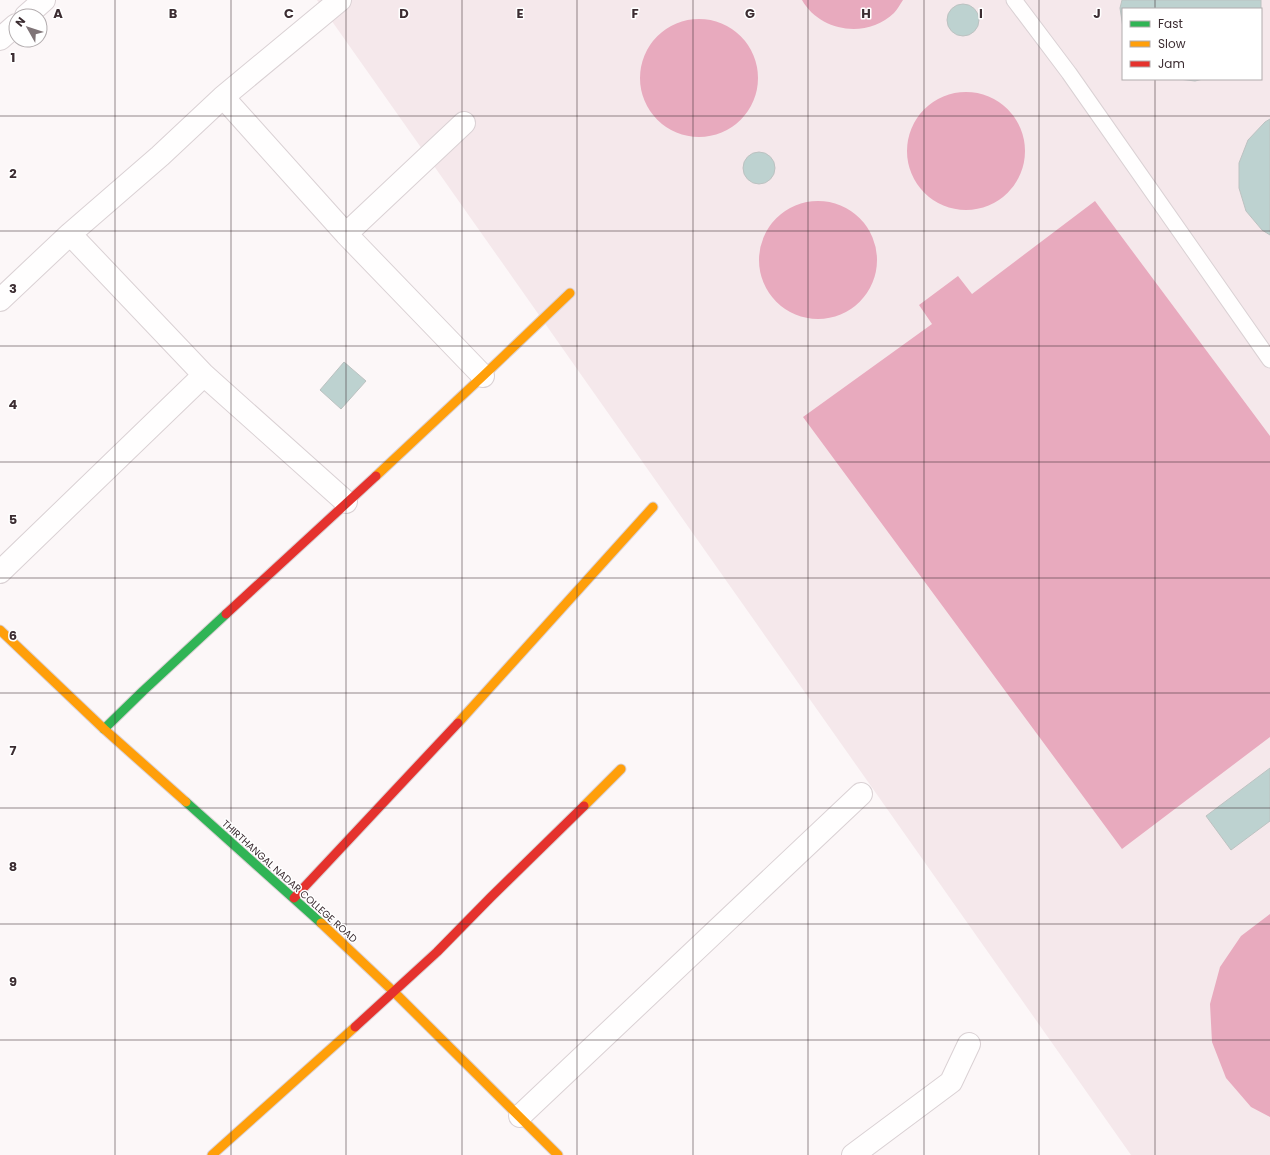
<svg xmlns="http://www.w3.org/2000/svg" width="1270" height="1155" font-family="Poppins,sans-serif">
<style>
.built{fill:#f5e8eb;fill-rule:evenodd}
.water{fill:#e8aabe}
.building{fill:#bdd2d0;stroke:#bcc2c1}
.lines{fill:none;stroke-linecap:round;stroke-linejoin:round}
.lane-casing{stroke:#dad1d4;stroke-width:17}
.street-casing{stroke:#dad1d4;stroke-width:24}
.fast-casing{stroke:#dad1d4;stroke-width:11}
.slow-casing{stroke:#dad1d4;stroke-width:11}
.jam-casing{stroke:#dad1d4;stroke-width:11}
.lane{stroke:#fffefe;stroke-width:15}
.street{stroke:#fffefe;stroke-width:22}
.fast{stroke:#30b455;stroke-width:9}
.slow{stroke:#ff9f0a;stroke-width:9}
.jam{stroke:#e5322d;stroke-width:9}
.grid{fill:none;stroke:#3c2d32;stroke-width:1;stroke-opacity:0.55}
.labels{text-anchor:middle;stroke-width:3;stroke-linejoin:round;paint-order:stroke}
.street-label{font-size:10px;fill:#3c2d32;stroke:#fff}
.grid-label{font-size:13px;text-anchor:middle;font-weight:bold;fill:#3c2d32;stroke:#fff;stroke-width:3;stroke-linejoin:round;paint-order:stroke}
</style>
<rect width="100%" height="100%" fill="#fcf7f8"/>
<!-- built -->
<path class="built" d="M317,0h953v1155h-139zM1123,9h138v70h-138z"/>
<!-- water -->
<path class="water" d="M802,0h101c-3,4 -5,9 -9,13 -27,26 -74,19 -92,-13z
M640 78a59 59 0 1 1 118 0a59 59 0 1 1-118 0Z
M907 151a59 59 0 1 1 118 0a59 59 0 1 1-118 0Z
M759 260a59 59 0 1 1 118 0a59 59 0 1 1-118 0Z
M1095,201l175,235v301l-148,112 -319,-432 129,-93 -13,-19 39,-29 14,18z
M1270,914v203l-19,-10 -25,-29 -14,-36 -2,-38 10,-37 21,-31z"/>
<!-- building -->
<path class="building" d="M1122,0h139v22v-13h-138v19l-3,-20z
M947 20a16 16 0 1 1 32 0a16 16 0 1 1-32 0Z
M1179,79h24l-8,2z
M1270,119v116l-8,-5 -16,-19 -7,-23v-25l9,-23 17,-18z
M743 168a16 16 0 1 1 32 0a16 16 0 1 1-32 0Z
M344,362l22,19 -25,28 -21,-19z
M1270,768v53l-39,29 -25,-34z"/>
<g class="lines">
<defs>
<path id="lane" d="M1014,0l55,73 201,287"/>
<path id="street" d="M26,16l18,-16
M0,39l16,-14
M223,97l123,137 137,142
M70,234l134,141 142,127
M346,234l118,-111
M0,300l70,-66 90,-78 63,-59 117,-97
M0,572l204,-197
M520,1116l341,-322
M853,1155l98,-73 18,-38"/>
<path id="fast" d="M104,729l39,-38 83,-77
M186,802l135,121"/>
<path id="slow" d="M376,476l107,-100 87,-83
M0,630l104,99 82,73
M458,723l195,-216
M584,806l37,-37
M321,923l73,69 164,163
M212,1155l143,-128"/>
<path id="jam" d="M226,614l150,-138
M294,898l164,-175
M355,1027l82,-75 54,-55 93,-91"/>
</defs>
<!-- lane casing -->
<use href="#lane" class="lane-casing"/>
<!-- street casing -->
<use href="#street" class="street-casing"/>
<!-- fast casing -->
<use href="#fast" class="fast-casing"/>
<!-- slow casing -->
<use href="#slow" class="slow-casing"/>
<!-- jam casing -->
<use href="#jam" class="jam-casing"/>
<!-- lane -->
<use href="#lane" class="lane"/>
<!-- street -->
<use href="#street" class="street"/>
<!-- fast -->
<use href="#fast" class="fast"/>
<!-- slow -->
<use href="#slow" class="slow"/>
<!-- jam -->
<use href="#jam" class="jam"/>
</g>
<!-- grid -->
<path class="grid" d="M115,0v1155M231,0v1155M346,0v1155M462,0v1155M577,0v1155M693,0v1155M808,0v1155M924,0v1155M1039,0v1155M1155,0v9M1155,79v1076M0,116h1270M0,231h1270M0,346h1270M0,462h1270M0,578h1270M0,693h1270M0,808h1270M0,924h1270M0,1040h1270"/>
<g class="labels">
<!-- street labels -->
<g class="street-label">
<text transform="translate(290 881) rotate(42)" y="4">THIRTHANGAL NADAR COLLEGE ROAD</text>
</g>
</g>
<g class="grid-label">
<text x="58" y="18">A</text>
<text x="173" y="18">B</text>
<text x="289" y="18">C</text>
<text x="404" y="18">D</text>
<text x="520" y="18">E</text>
<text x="635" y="18">F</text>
<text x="750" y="18">G</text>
<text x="866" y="18">H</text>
<text x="981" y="18">I</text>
<text x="1097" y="18">J</text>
<text x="13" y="62">1</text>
<text x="13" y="178">2</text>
<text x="13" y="293">3</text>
<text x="13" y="409">4</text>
<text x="13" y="524">5</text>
<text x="13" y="640">6</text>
<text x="13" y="755">7</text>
<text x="13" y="871">8</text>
<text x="13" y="986">9</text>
</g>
<!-- legend -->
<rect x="1122" y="8" width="140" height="72" fill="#ffffff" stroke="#b1abad"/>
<rect x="1130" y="21" width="20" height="6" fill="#30b455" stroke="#b1abad"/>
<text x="1158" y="28" font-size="12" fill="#3c2d32">Fast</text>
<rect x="1130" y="41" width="20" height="6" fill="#ff9f0a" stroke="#b1abad"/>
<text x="1158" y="48" font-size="12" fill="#3c2d32">Slow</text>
<rect x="1130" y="61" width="20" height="6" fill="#e5322d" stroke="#b1abad"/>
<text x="1158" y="68" font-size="12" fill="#3c2d32">Jam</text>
<!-- north arrow -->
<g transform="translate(28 28) rotate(309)"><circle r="19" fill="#ffffff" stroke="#b1abad"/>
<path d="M0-3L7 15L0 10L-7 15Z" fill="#7f7477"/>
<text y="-6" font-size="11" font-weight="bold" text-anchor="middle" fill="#3c2d32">N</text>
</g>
</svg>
